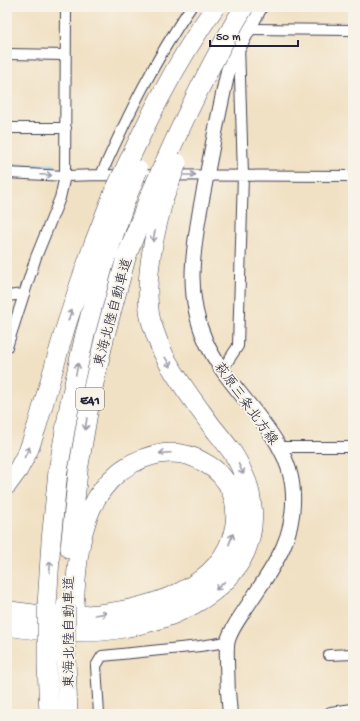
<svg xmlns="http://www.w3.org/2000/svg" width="360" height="721" font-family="'Gochi Hand','Klee One',sans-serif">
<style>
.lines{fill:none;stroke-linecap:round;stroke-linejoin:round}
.stream{stroke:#74c1ee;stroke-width:3.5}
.street-casing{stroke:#413f50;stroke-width:12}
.secondary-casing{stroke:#413f50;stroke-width:16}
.highway-casing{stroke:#413f50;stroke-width:20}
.street{stroke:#fff;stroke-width:10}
.secondary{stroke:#fff;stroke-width:14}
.highway{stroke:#fff;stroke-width:19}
.highway-bridge-casing{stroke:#413f50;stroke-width:20;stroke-linecap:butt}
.highway-bridge{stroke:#fff;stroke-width:19}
.oneway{stroke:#9c9ca7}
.labels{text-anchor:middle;stroke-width:4;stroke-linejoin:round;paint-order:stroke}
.shield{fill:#f7f3e8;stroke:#62616f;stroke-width:1}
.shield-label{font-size:13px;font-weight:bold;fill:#22223b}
.street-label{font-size:14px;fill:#22223b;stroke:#f7f3e8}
</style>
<rect width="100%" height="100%" fill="#f7f3e8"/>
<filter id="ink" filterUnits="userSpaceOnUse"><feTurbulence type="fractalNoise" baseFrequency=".025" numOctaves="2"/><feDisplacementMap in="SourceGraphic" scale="8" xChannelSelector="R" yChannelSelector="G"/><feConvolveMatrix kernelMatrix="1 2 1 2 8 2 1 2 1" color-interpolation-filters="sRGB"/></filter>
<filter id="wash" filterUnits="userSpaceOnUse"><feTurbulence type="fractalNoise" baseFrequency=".012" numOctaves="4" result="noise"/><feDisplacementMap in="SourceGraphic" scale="16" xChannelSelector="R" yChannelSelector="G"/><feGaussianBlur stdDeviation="0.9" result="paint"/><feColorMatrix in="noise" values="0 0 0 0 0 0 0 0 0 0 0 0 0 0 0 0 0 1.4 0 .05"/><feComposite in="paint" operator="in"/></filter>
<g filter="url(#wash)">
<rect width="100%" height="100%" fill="#f1e1c4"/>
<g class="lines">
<!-- stream -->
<path class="stream" d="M7,166h47"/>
</g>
</g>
<g filter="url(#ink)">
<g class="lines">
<defs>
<path id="street" d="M247,29l106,1
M7,54l59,1
M7,128h59
M7,173l58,3 36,-1 252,1
M101,175c26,-58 54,-116 90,-168
M7,296l17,-2
M7,347l29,-90 24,-59 5,-22 1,-169
M222,370l16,-24 5,-171 -4,-130
M280,447h73
M329,655l24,-1
M99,714l-3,-48 6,-10 98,-10 27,-4"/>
<path id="secondary" d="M239,47l21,-40
M230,714c-2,-17 -3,-34 -3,-52 0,-7 -1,-15 1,-22 4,-13 13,-24 20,-35 24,-37 47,-64 45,-111 -1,-59 -64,-100 -87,-152 -20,-44 -14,-86 -6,-132 4,-20 8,-41 12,-62 8,-41 17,-82 26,-123
M331,714l22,-3"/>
<path id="highway" d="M7,485l11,-15 11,-21 8,-23 28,-97 15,-46 14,-40 18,-46
M70,549l8,-78 12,-70 15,-66 21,-77 23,-60
M47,606l4,-65 7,-70 12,-69 15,-68 19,-70 22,-65
M7,610c18,3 36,6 54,6 55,0 141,-14 167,-69 8,-17 11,-38 3,-56 -5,-12 -15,-22 -26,-28 -24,-15 -48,-12 -72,0 -5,3 -11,6 -15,10 -11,9 -21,23 -27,36 -13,29 -15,67 -17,98
M7,626c37,6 74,9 111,3 18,-3 36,-7 54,-14 5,-2 10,-5 15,-7 48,-24 76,-64 62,-119 -1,-6 -4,-12 -7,-18 -6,-17 -20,-32 -31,-46 -16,-22 -33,-44 -46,-68 -6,-11 -10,-24 -14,-36 -3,-11 -3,-22 -3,-33 1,-31 8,-60 16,-90"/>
</defs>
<!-- street casing -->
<use href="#street" class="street-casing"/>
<!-- secondary casing -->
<use href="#secondary" class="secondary-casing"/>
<!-- highway casing -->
<use href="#highway" class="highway-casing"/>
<!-- street -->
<use href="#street" class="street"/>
<!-- secondary -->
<use href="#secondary" class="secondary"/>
<!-- highway -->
<use href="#highway" class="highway"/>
<defs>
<path id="highway-bridge" d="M112,197c30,-66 61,-131 103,-190
M149,198c28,-65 58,-130 95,-191
M164,198l13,-35
M126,199l12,-29
M47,606v59l2,49
M66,606v55l2,53"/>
</defs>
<!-- highway-bridge casing -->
<use href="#highway-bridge" class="highway-bridge-casing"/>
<!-- highway-bridge -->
<use href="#highway-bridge" class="highway-bridge"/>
</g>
<!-- one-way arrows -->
<defs><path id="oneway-shaft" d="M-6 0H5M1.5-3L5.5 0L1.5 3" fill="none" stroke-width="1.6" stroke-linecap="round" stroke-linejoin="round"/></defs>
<g class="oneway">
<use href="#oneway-shaft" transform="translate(46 175) rotate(3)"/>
<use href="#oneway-shaft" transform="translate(190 175)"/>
<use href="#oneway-shaft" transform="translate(154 236) rotate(101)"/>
<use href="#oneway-shaft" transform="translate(70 315) rotate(-72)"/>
<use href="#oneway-shaft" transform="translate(168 362) rotate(59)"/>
<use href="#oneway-shaft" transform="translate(77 369) rotate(-78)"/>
<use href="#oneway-shaft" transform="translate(86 424) rotate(99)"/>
<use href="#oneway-shaft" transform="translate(27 452) rotate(-65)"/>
<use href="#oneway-shaft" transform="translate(165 453) rotate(177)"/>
<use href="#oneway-shaft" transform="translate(241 469) rotate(64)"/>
<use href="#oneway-shaft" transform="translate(231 539) rotate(-70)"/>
<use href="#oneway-shaft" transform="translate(50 567) rotate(-87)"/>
<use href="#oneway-shaft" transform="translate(220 586) rotate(137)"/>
<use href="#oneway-shaft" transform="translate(101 614) rotate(-8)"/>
</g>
</g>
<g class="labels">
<!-- shield labels -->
<rect class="shield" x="76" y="388" width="28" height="22" rx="3"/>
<g class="shield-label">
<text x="90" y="404">E41</text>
</g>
<!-- street labels -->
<g class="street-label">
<text transform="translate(112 312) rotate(-75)" y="5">東海北陸自動車道</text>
<text transform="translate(247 403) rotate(54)" y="5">萩原三条北方線</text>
<text transform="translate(68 632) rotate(-90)" y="5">東海北陸自動車道</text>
</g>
</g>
<!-- margin -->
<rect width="360" height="721" fill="none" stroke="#f7f3e8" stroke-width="24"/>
<!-- scale -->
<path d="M210 40v6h88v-6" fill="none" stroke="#22223b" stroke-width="2"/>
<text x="216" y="40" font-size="12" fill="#22223b" stroke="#f7f3e8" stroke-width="3" paint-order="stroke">50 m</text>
</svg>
